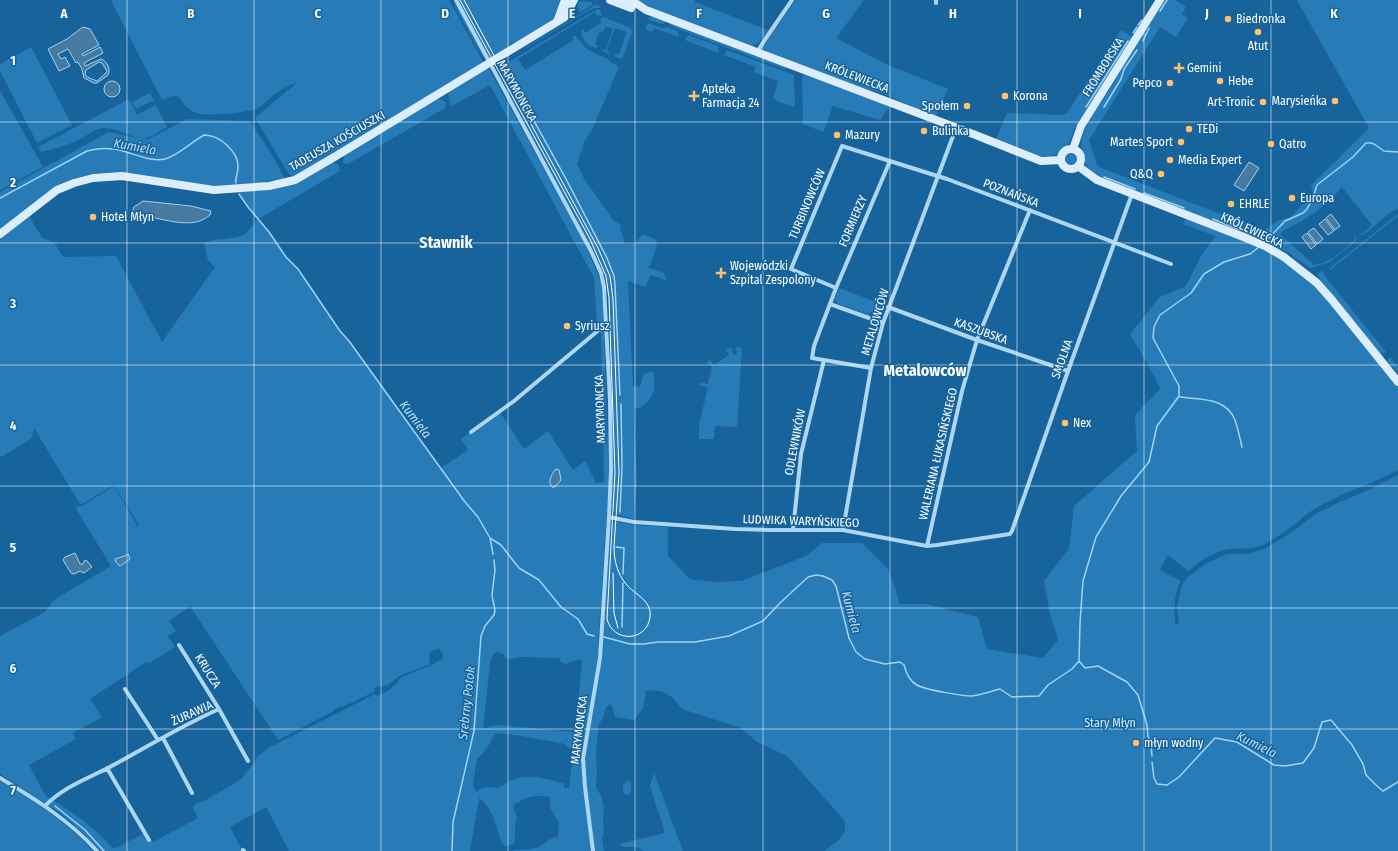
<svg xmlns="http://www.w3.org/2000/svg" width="1398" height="851" font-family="'Fira Sans Condensed',sans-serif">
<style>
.green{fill:#277cb7;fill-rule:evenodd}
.water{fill:#467aa1;stroke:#a0d3f4;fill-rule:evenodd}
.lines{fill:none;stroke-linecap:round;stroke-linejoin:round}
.stream{stroke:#a0d3f4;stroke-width:1.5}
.street{stroke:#add6f2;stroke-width:4}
.secondary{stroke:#dceefc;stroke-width:8}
.tram{stroke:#fff;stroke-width:1}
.grid{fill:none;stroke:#fff;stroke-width:1;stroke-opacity:0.55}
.poi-dot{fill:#ffc16e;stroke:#17639b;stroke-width:1.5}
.labels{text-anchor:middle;stroke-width:3;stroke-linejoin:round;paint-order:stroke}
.poi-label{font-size:12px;fill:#fff;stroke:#17639b;text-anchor:start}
.street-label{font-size:12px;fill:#fff;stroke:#17639b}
.park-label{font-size:12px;fill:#d5ecfc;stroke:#17639b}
.water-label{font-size:13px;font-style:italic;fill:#badff8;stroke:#17639b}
.district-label{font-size:16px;font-weight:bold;fill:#fff;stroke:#17639b}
.grid-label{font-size:13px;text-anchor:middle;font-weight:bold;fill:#fff;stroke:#17639b;stroke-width:3;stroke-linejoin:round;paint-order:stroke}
</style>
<rect width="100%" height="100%" fill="#17639b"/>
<!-- green -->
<path class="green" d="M113,0h336l34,62 -3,3 -152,92 -35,20 -1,-2 -1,1 -2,-2 -34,-56 44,-37c-9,4 -19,9 -27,15 -4,4 -9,9 -14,12 -8,5 -56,9 -64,4 -7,-3 -12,-11 -17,-17l-15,5 -51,-99z
M458,0h105l-9,19 -41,25 -1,-1 -3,2 1,1 -19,12 -2,-1z
M630,0h65v2l73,28c-5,7 -9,16 -18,16z
M796,0h68l-28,38 52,27 60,24 -12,27c-8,-3 -17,-5 -24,-9 -17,-8 -30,-16 -48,-18l-98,-37 -2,-5 1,-4z
M1163,0h12l11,7 -4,7 6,4 -12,19 -16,-10 -71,113 8,25 2,2 150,58 14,7 14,-11 14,-4 22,-24 -2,-8 58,-57 -72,-128h101v209c-13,4 -23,19 -36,26l-3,-1 4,-1 9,-8 -30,-38c-9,12 -30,29 -44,36 -7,4 -12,5 -18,11l34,31 9,-2 10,-5 20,-16 3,-6v5l-28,22 -18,5 -26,-18h-6l-172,-69c-7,-4 -15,-8 -19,-15 -3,-4 -2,-8 -4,-12 -10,-26 30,-61 38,-87z
M580,1l12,1v3l-13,8 -1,-9z
M454,5l3,1 26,49 1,4z
M595,5l5,1 1,2h-7l-5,2 -65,39 2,-2z
M596,10h4l2,5 -5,1 -2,-4 -77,47 7,11 49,-30 -2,-4h4c10,14 12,14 27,21 6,2 10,7 16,10l-28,65 -6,8 -8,24 6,13 31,44 7,4 -1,2 5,17h10l7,-10 13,5 2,6 -7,21h-2l-1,1 17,6 2,7 -16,-5 -4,12 -18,-6 5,105 7,1 4,-14 10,-1c0,6 1,12 0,17 -1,9 -11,20 -20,20l3,75 -3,35 -16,-4 -6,-5 1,-62 -5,-149 -3,-22 -11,-26 -94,-175c5,-3 7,-6 6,-12l4,-3z
M603,17l26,10 4,3 -11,29 -7,-2v-3h4l8,-22 -12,-4 -8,22 3,2 -1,2 -8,-4 2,-1 3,1 7,-21 -5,-2h-3l-2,5h-4l-4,12 3,2 -2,2c-8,-1 -16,-10 -14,-18l1,-1 2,4 16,-10 -1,-3z
M650,17h5l11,4 -1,2 -3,1 -16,-5z
M648,23l14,5 5,-1 11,4 1,6 -25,-9 -2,4 -7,-3z
M672,23l115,44 -3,2 -98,-37 -16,-6z
M1121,30l12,7 -59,93c-2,4 -3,10 -6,14 -16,26 -51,3 -72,-5l11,-26 55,2 5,-2z
M689,35l29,11 1,3 -1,4 -33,-13 2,-4z
M31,47l41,78 -35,18 -37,-72v-7z
M727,50l67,25 1,29 -1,3 -15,-5 -6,-4 5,-17 -24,-9 2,-5 -32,-12z
M487,69h2l91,165 18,40 3,9 2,24 6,175 -11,164 4,2 9,-122 2,-4 4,-1 16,4 35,2v29l22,23 25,3 26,-1 65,-25 16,-13h40l27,27 11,34h26l52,13 9,32 56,9 15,-18 -8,-26 -6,-33 25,-33 5,-42 63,-55 -2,-36 25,-26 -5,-12 -25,-43 30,-37 26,-11 15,-30 14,-20 -32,-12 3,-6 69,27 24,13 34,26 15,15 70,88v83c-27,15 -58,23 -85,40 -7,4 -13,10 -19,15 -10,7 -20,14 -31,20 -11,5 -21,3 -33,4 -16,2 -30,12 -42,22l-20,-16 -8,15 21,11c-7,12 -7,28 -6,42l2,1 2,-1 -2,-16 5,-22 6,-8 19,-14 20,-9h18l20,-5 33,-21 17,-14 25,-12 26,-11 32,-16v376h-574c12,-9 23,-13 21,-30l-58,-65 -30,-14 -16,-14 -59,-19 -10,-12 -11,-6 -15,-1 -3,18 -9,12 -19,-3 -3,-11 -3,-2 -4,5 -2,9 -4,6 -3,27 1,20 -1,16 6,11 2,11 -1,7 1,15 -2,7 2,13h-94c8,-2 17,-1 26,-3 10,-3 10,-10 22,-11l1,-14 -9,-15v-11c-13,-3 -27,0 -37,9l4,11 -2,8v13l-1,6 -9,2 -3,-3c-6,-15 -9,-36 -23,-45l-9,53h-181l-23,-44 -36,20 10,19 4,5h-144l-14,-15 -24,-22 -62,-40v-138l45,-24 9,-12 57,-34 -36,-59 7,-1 32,-20 23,39 -1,3 3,-3 -25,-40 -32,19h-2l-46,-76 -2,10 -29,18h-3v-218l29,-23 6,12 4,5 3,6 12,4 9,15 53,-1 46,86 53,-75 -7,-7 -4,-17c13,-6 29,-2 41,-9 4,-3 9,-11 12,-15l-9,-12 -9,-15 35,-3 57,-26c6,-1 9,2 9,8l-82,48 11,13 17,25 12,12 42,62 9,10 92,127 27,-18 -7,-11 38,-28 25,38 24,-18 25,39 12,-9 11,22 8,-1 -3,-147 -4,-7 -3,-50 -104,-193 -38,21c-2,-5 -5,-9 -3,-14zM125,556l5,3 -11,7 -1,-8zM190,606l88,134 54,-28 6,-5h4l32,-15 1,-5 13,-2 11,-9 31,-12 -1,-8 2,-5 7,-2 3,1 2,5 -1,4 16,-8 -27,14 -1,2 -1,-1 -29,12 -4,6 -8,7 -12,5 -1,-2 -105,53 -13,10 -1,3 -13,17 -9,7 -30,17 -6,1 -5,5 5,11 -43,23 -6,-1 -4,-7 -32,16 -11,-12 -18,-16 -39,-26 -16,-30 47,-26 -3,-6 29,-16 -12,-18 58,-38 1,2 26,-16 -7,-11 8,-5 -7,-10zM496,652l8,2 1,4 7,1 9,-2 38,1 2,4 5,2 14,-5 2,3 -7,70 -77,-7 -8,1 -2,2h-5l7,-64 2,-8zM495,733l26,3 44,8 8,7 -4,37h-4l-2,-5c-26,-6 -41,-12 -65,5 -8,-1 -16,-2 -22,4l-3,-7 4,-26c9,-8 13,-15 18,-26z
M805,74l85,32 -10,14 -47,-14 -10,26 -20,-8 -1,-47z
M0,91l43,76 -43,23z
M150,93l4,7 -18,9 -4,-7z
M437,98l6,2 3,3 -1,5 -97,56 -5,-1 1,-8z
M129,99l8,16 19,-10 11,22c-6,3 -15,10 -22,11 -15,1 -26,-11 -41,-10 -12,1 -18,9 -28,13 -11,5 -23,8 -35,11l-3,-5z
M187,119l63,2 25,39 9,18 -22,4v2l-46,2 -96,-13h-24l-27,7 -17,9 -52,41v-38l109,-60 23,5 17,2z
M1065.5 159a5.5 5.5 0 1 1 11 0a5.5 5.5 0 1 1-11 0Z
M1398,214v2l-68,54v-2z
M1321,271l4,3 -1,1 62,77 -2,1 -4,-1 3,4 -2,-1 -62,-77 -1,-4z
M839,288l47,18 -4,10 -3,2 -4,-1 1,-4 -6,-2 -1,4 -32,-12 -2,-4z
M736,347l6,1 -5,79 -22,-1 -1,13h-15v-15l9,-36 -8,-3 1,-3 7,2 4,-18 -6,-3 4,-4 4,6 15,-10 -3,-6 6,-1 1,7 4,-1z
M1390,357l8,10v6l-7,-8 -3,-1 -1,-3z
M654,773l29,78h-39l-8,-4h-13l-4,-3 46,-11 -15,-47z
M629,780c3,4 3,10 1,14l-4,1 -3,-2c-1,-7 0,-10 6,-13z
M0,781c34,20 67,41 93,70h-93z"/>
<!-- water -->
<path class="water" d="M83,27l7,2 9,16 -17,9 1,2 17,-9 3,6 -19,10 1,3 16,-7c6,2 10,10 7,16l-11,8h-3l-10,-5 -2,-9 -4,-7 -2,1 -8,-14 -10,5 3,5 4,-2 5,9 -11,5 -11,-22 19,-10zM99,62l3,1 5,8 -1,2 -9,8 -10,-4 -2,-3 1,-4z
M104 89a8 8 0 1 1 16 0a8 8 0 1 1-16 0Z
M1249,162l10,6 -15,23 -10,-6z
M143,201l48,5 20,5 -1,4c-18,16 -46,3 -67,1 -5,-1 -8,1 -12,-1l3,-8z
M1331,214l9,12 -5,4 -9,-12z
M1325,219l9,12 -6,4 -9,-11z
M1314,228l9,11 -6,5 -9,-12z
M1307,233l9,12 -5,4 -9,-12z
M556,469l3,1 2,10 -6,7h-3c-5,-6 0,-13 4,-18z
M75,553l5,11h3l2,-4 2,1 5,6 -8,6 -4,-2 -6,3 -3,-1 -8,-13 2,-3z
M128,554l2,5 -10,7 -4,-4 -1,-3 10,-3z"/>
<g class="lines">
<!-- stream -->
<path class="stream" d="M1160,11l7,-11
M1138,25l4,-5
M1133,33l4,-6
M1143,41l6,-13
M506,70l60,109 41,79 7,18 1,9 5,110
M1086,107l42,-66
M1104,107l17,-28 3,-10 13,-19
M1104,177l31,12
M1144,193l40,15
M239,194l9,13 21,25 17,25 12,12 42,62 9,10 116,161 13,15 12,21 11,7 18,23 20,12 22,27 17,12 9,15 7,2
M0,198l87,-47c8,-2 18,-3 27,-2 15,2 36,14 51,10 14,-4 26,-17 39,-24 16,0 35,17 34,33 0,6 -3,9 -2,15
M1213,219l36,15
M1265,242l20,-21 18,-8 4,-4 6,-11 4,-13 36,-28 13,-14h5l3,1 10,7 14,1
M1180,397c20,3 46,0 55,23 3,9 5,18 7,27
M620,512l2,-45 -1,-63
M490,538l3,16
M616,547l8,1 -1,26
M622,627l1,-44
M604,637l26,7h14l14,-2h37l34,-6 34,-15 17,-18 28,-26 8,-2 7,1 9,4 4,6 13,52 7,14 9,7 20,5 15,-2 4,3c2,8 5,16 13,20 8,5 46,11 55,11 9,-1 19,-5 28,-7l12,8 27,-1 9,-11 24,-16 7,-8
M1079,661l1,-38 3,-42 13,-44 25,-41 28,-34 8,-36 22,-30v-10l-26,-48 1,-11 6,-12 31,-22 13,-19 20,-12 26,-8 9,-7
M1079,661l6,7 13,-2 29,16 11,13 9,30 1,11 3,9 1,11
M1152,762l2,16 3,6 10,1 12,-8 36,-39 22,4 37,23 11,1 18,-3 11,-15 8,-26 9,-2 21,25 11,19 3,11 11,11 6,5 15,-9
M55,806l30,24 19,21
M452,851l1,-29 21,-91 7,-95 4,-10 9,-11 1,-5 -3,-15 3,-25 -1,-10"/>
<!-- street -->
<path class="street" d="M456,0l135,251 10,22 3,14 6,114 1,69 -2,47 -9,141 -17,101 2,28 8,64
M936,0v3
M757,52l9,-14 26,-38
M836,288l-45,-19 51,-123 105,33 224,85
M830,304l53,19
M888,307l89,33 91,31
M871,368l-59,-10 2,-12 22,-58 54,-127
M471,432l43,-31 86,-72 7,-2
M609,517l25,5 101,7 35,1h73l84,16 10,-1 73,-11 2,-3 56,-160 64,-177
M793,530l8,-76 23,-94
M843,530l28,-162 12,-45 73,-195
M927,546l35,-155 15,-51 53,-130
M179,645l40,64 29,52
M125,689l33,51
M163,738l29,55
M107,768l42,72
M0,778c35,21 69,42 97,73
M45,806c17,-18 41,-27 63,-38 37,-20 73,-42 111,-59
M243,850l1,1"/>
<!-- secondary -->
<path class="secondary" d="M610,0l21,8
M625,0l12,4 9,6 327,124 68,27 20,-1
M557,22l8,-22
M1073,149l8,-23 79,-126
M1061 159a10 10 0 1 1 20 0a10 10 0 1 1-20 0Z
M1078,166l19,14 149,58 19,8 19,11 33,26 15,17 66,82
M0,234l57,-44 17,-7 19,-5 29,-2 92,14 55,-4 26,-6 41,-24 229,-139 9,-17"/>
<!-- tram -->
<path class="tram" d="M460,0l130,239 16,37 3,22 6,175 -8,146c6,24 40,23 43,-2 2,-17 -15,-22 -24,-33 -9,-11 -12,-24 -12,-37l5,-74 -6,-174 -3,-23 -12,-28 -134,-248
M613,573l1,40 4,15"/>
</g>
<!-- grid -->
<path class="grid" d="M127,0v851M254,0v851M381,0v851M508,0v851M635,0v851M763,0v851M890,0v851M1017,0v851M1144,0v851M1271,0v851M0,122h1398M0,243h1398M0,365h1398M0,486h1398M0,608h1398M0,729h1398"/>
<!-- markers -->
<g class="poi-dot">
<circle cx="1228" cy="19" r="4"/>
<circle cx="1258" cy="32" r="4"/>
<path d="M1177 62h4v4h4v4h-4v4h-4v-4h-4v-4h4z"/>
<circle cx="1220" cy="81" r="4"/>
<circle cx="1170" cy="83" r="4"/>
<path d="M692 90h4v4h4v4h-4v4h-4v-4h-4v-4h4z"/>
<circle cx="1005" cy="96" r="4"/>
<circle cx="1335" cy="101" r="4"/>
<circle cx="1263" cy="102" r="4"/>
<circle cx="967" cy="106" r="4"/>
<circle cx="1189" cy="129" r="4"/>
<circle cx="924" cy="131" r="4"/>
<circle cx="837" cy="135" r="4"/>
<circle cx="1181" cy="142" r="4"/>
<circle cx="1271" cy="144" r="4"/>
<circle cx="1170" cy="160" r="4"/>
<circle cx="1161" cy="174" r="4"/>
<circle cx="1292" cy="198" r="4"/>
<circle cx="1231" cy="204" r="4"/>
<circle cx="93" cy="217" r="4"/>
<path d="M719 267h4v4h4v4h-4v4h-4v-4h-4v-4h4z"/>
<circle cx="567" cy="326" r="4"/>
<circle cx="1065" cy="423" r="4"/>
<circle cx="1136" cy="743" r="4"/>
</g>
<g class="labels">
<!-- poi labels -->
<g class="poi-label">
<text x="1236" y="23">Biedronka</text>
<text x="1258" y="50" text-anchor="middle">Atut</text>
<text x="1187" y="72">Gemini</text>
<text x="1228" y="85">Hebe</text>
<text x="1162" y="87" text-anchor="end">Pepco</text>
<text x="702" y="93">Apteka<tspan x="702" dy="14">Farmacja 24</tspan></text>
<text x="1013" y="100">Korona</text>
<text x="1327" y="105" text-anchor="end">Marysieńka</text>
<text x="1255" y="106" text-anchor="end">Art-Tronic</text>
<text x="959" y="110" text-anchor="end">Społem</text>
<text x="1197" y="133">TEDi</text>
<text x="932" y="135">Bulinka</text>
<text x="845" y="139">Mazury</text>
<text x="1173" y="146" text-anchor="end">Martes Sport</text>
<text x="1279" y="148">Qatro</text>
<text x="1178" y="164">Media Expert</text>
<text x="1153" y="178" text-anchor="end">Q&amp;Q</text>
<text x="1300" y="202">Europa</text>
<text x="1239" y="208">EHRLE</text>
<text x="101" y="221">Hotel Młyn</text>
<text x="730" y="270">Wojewódzki<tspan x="730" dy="14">Szpital Zespolony</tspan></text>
<text x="575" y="330">Syriusz</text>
<text x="1073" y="427">Nex</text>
<text x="1144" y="747">młyn wodny</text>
</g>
<!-- street labels -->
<g class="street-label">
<text transform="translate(1103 67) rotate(-58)" y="4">FROMBORSKA</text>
<text transform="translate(857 77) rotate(21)" y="4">KRÓLEWIECKA</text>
<text transform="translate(517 91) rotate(61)" y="4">MARYMONCKA</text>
<text transform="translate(337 141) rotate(-30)" y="4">TADEUSZA KOŚCIUSZKI</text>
<text transform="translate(1011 193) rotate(21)" y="4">POZNAŃSKA</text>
<text transform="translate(807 204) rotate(-67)" y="4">TURBINOWCÓW</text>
<text transform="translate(853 221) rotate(-67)" y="4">FORMIERZY</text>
<text transform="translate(1252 230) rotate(25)" y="4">KRÓLEWIECKA</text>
<text transform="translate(875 322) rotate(-73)" y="4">METALOWCÓW</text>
<text transform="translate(981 331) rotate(20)" y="4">KASZUBSKA</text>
<text transform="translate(1062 359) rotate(-70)" y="4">SMOLNA</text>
<text transform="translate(600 409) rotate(-92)" y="4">MARYMONCKA</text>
<text transform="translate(795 442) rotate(-79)" y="4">ODLEWNIKÓW</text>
<text transform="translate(938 454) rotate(-77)" y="4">WALERIANA ŁUKASIŃSKIEGO</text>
<text transform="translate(801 521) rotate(2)" y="4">LUDWIKA WARYŃSKIEGO</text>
<text transform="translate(208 671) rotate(58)" y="4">KRUCZA</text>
<text transform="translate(192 713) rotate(-24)" y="4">ŻURAWIA</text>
<text transform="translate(579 730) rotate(-83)" y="4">MARYMONCKA</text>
</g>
<!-- park labels -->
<g class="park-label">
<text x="1110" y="727">Stary Młyn</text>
</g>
<!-- water labels -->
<g class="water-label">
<text transform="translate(135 146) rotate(10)" y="5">Kumiela</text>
<text transform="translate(416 419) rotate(53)" y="5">Kumiela</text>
<text transform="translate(852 612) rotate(75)" y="5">Kumiela</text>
<text transform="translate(466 703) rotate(-84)" y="5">Srebrny Potok</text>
<text transform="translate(1257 744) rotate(26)" y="5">Kumiela</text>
</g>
<!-- district labels -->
<g class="district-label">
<text x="446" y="248">Stawnik</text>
<text x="925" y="376">Metalowców</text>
</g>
</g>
<g class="grid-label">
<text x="64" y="18">A</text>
<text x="191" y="18">B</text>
<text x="318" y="18">C</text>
<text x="445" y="18">D</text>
<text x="572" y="18">E</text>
<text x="699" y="18">F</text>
<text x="826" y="18">G</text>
<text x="953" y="18">H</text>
<text x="1080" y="18">I</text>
<text x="1207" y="18">J</text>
<text x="1334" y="18">K</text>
<text x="13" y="65">1</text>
<text x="13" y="187">2</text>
<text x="13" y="308">3</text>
<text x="13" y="430">4</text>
<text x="13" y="552">5</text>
<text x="13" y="673">6</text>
<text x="13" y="795">7</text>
</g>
</svg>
